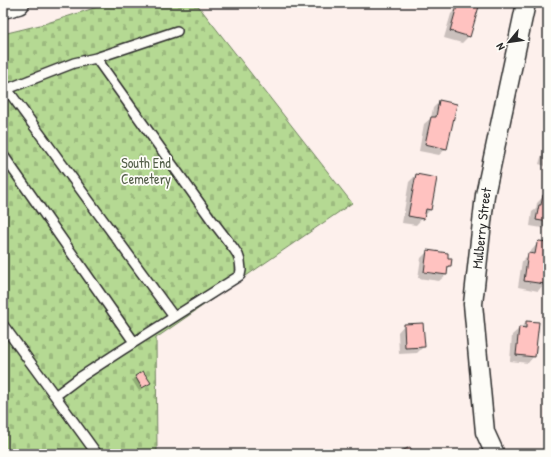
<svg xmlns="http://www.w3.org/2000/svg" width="551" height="457" font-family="'Patrick Hand',sans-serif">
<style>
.cemetery{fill:url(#cemetery-stones);stroke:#70825f}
.shadow{fill:#0003}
.building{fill:#ffc2c0;stroke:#2b2b2b}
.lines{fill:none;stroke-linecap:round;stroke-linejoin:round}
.lane-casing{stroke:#2b2b2b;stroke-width:12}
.street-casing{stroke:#2b2b2b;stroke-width:21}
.secondary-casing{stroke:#2b2b2b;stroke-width:25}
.lane{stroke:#fdfcf7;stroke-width:9}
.street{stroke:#fdfcf7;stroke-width:18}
.secondary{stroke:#fdfcf7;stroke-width:22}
.labels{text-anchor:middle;stroke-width:3.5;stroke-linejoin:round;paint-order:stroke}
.park-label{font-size:14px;fill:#545f4a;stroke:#fdfcf7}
.street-label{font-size:14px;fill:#2b2b2b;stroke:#fdfcf7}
</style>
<defs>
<pattern id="cemetery-stones" width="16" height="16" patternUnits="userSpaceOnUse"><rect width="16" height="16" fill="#b5d993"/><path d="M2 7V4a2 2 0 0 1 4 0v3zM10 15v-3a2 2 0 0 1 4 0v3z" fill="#9cba7f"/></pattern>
</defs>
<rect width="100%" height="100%" fill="#fdf0ec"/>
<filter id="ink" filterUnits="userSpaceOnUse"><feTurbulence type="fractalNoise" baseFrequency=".025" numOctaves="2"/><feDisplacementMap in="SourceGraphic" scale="8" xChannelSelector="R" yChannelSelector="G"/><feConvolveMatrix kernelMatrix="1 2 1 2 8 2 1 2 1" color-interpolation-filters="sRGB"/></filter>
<g filter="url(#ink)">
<!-- cemetery -->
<path class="cemetery" d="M110,3h86l156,200 -196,135 1,116h-154v-420l41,-10z"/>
<!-- shadow -->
<path class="shadow" d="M458,3h21l-10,33 -7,7 -18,-5 7,-24 6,-6z
M439,102l7,47 -7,6 -20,-4 5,-27 7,-6 2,-10z
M548,138v29l-9,-3 7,-24z
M416,175l14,35 -14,15 -14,-2 7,-41z
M543,197h5v32l-18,-3 2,-14 4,-3 1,-6z
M539,242l9,1v23h-1l-3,18 -6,7 -20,-4 4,-26 7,-7 1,1 1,-4z
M428,251l22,15 -3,3 -1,6 -7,6 -21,-3 3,-20z
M527,322l7,34 -6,7 -18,-2 2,-26z
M404,325l20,21 -7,7 -18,1 -1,-22z
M143,372l6,11 -10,8 -7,-11z"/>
<!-- building -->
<path class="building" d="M462,3h18l-10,34 -20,-6 7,-25 4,1z
M439,100l18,4 -10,45 -22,-5 6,-27h5z
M416,174l21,4 -6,32 -5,-1 -2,10 -16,-3z
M543,195l5,1v26l-12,-2 3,-15h2z
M539,241l9,1v26l-3,16 -21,-3 4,-28 7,1 2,-11z
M427,250l21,3v5h4l-1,8h-3l-1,9 -23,-3z
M526,321l13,1 -4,35 -19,-2 3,-28 7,1z
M423,323l2,24 -20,1 -1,-24z
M143,371l8,12 -9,5 -7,-12z
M410,447l4,7h-18z"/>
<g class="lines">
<defs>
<path id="lane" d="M96,58l81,-27
M3,88l4,1 67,-26 22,-5 115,161 23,30 4,6 2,6 1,9 -1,5 -1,1 -117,74 -43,28 -24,18 42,58
M7,89l167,228
M3,155l131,187
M3,325l52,71"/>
<g id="street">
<path id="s1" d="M495,454l-10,-22 -12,-128 12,-109 41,-192"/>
</g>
<path id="secondary" d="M3,7l15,-4"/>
</defs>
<!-- lane casing -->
<use href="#lane" class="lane-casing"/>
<!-- street casing -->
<use href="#street" class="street-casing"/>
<!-- secondary casing -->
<use href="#secondary" class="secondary-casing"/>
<!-- lane -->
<use href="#lane" class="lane"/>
<!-- street -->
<use href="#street" class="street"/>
<!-- secondary -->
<use href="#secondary" class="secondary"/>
</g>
</g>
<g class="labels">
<!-- park labels -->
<g class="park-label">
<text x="146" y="168">South End<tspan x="146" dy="16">Cemetery</tspan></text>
</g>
<!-- street labels -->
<g class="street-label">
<text dy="5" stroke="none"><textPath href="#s1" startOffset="229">Mulberry Street</textPath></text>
</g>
</g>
<!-- margin -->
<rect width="551" height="457" fill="none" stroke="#fdfcf7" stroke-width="16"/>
<rect x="8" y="8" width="535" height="441" fill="none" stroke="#2b2b2b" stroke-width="1.5" filter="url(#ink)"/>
<!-- north arrow -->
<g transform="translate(509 42) rotate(241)" stroke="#fdfcf7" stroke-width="3" paint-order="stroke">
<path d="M0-3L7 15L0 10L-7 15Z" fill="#2b2b2b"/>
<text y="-6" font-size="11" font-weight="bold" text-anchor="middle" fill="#2b2b2b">N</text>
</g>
</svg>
